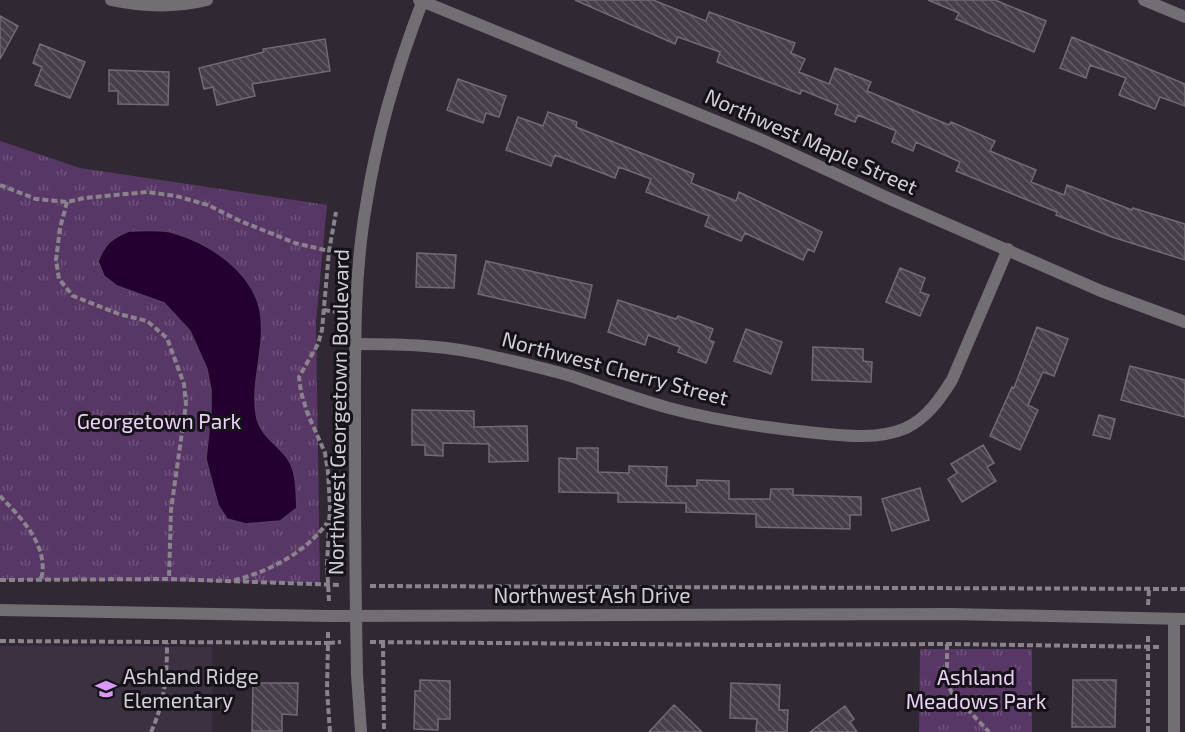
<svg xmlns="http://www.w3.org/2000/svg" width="1185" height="732" font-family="'Exo 2',sans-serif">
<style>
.built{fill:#3c3141}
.grass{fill:url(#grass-tufts)}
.water{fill:#230030;stroke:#583e62;stroke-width:1.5}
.building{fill:url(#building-back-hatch);stroke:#726a76;stroke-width:1.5}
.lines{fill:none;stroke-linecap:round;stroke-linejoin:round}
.path{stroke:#89838c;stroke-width:4;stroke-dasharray:6 3;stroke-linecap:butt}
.minor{stroke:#726e74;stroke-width:12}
.tertiary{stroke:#726e74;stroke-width:12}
.labels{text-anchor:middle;stroke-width:6;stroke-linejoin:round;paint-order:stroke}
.street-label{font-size:21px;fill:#d4cfd6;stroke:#161318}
.park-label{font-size:21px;fill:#ebd1f8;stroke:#161318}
.poi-label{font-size:21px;fill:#d4cfd6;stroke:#161318;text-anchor:start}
</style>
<defs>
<pattern id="grass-tufts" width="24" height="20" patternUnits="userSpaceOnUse" patternTransform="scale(1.5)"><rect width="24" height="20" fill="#583766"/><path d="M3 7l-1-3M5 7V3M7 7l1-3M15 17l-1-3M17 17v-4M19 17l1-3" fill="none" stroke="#6f537b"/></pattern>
<pattern id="building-back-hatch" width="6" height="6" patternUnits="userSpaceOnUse" patternTransform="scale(1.5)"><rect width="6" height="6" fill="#47404b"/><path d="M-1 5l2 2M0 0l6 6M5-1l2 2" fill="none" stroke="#615b64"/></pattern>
</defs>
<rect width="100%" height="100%" fill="#302934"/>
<!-- built -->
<path class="built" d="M0,646l212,1v85h-212z"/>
<!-- grass -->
<path class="grass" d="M0,141l80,27 247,37 -11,117 4,261 -320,-3z
M920,649h112v83h-113z"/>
<!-- water -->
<path class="water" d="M129,231c14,0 31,-2 45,2 35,10 78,38 86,77 7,36 -11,74 -3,109 5,18 21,26 31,40 9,13 8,34 9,49l-17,13 -34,3 -19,-5 -9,-14 -12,-46 5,-47v-22l-4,-21 -17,-38 -26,-28 -47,-17 -13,-10 -6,-15c8,-18 12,-22 31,-30z"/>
<!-- building -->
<path class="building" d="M575,0h78l53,21 3,-9 86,31 -4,10 14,6 -6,13 30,12 6,-16 36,14 -4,9 82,34 2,-3 44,19 -5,10 46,19 -5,12 33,13 3,-10 65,25 1,-2 52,16v36l-73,-23 -56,-22 1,-3 -101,-41 4,-9 -44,-20 -3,9 -21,-9 4,-11 -38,-16 -3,7 -20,-8 3,-9 -36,-15 -2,4 -83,-32 3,-10 -42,-15 -3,7z
M928,0h67l51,21 -12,31 -78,-33 3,-6z
M0,16l18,10 -18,33z
M1072,37l113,47v22l-25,-9 -5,12 -36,-14 7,-17 -36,-13 -4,13 -26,-10z
M325,39l5,32 -78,13 3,12 -38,9 -4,-18 -9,2 -5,-21 65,-16 -1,-3z
M40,44l45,18 -15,36 -35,-13 7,-18 -9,-4z
M109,70l60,2 -1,33 -50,-1v-13h-9z
M458,79l48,17 -7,21 -13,-4 -3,10 -36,-13z
M548,112l29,10 -1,5 118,47 -3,9 45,18 3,-9 83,40 -8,20 -6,-3 -5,11 -58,-27 -4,8 -36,-15 4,-10 -63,-24 5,-13 -32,-12 -4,11 -60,-23 -4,11 -45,-16 12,-33 25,9z
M417,253l39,2 -2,33 -38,-1z
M486,261l106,24 -7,33 -107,-24z
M900,268l25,10 -5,14 9,3 -9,21 -34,-14z
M618,300l58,19 2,-3 35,13 -4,11 5,2 -8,21 -28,-11 2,-5 -32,-12 -3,10 -37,-13z
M1037,327l31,12 -14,37 -11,-4 -15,33 10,5 -18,40 -30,-14 22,-49 2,1z
M746,329l36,13 -11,32 -37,-13z
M813,347l50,2v12l9,1 -1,20 -59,-2z
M1130,366l55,14v37l-64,-17z
M412,410l62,1v16l53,-1 1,35 -39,1v-18l-46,-1v13l-18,-1v-10h-13z
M1099,415l16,4 -5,20 -17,-4z
M983,445l11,18 -7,4 9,14 -34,21 -14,-23 9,-6 -6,-9z
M577,448h21v24l31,1v-7l38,1 -1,19h31v-6l32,1v18h41l1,-10h22v6l68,2v18h-11v14l-94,-2v-13l-70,-2v-9l-68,-1v-9l-59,-1v-34l18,1z
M920,488l9,32 -37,11 -10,-32z
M420,680l30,1v38h-12v11l-24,-1 1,-38h5z
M1073,680h43l-1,47h-43z
M253,683h45l-1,32 -15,-1v17h-30z
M731,683l49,2 -1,25h9l-1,22h-31l1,-13 -27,-1z
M674,705l28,27h-53z
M845,706l9,13 -4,3 7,10h-47z"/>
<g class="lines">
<!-- path -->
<path class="path" d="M0,185l36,14 31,3 17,-4 63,-6 29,4 32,9 30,15 57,23 34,8
M67,202l-7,26 -4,32 3,19 14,17 46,18 28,7 20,17 17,46 2,20 -15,106 -2,69
M324,310l13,2
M0,496c21,22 50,50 41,84
M0,580l169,-1 172,6
M234,580c35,-8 72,-28 93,-57
M370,586l815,3
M329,601l-2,-37 3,-57 -2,-35 -3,-19 -18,-41 -6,-20 -2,-15 19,-33 4,-14 7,-79 7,-39
M1148,605l1,-16
M0,641l328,2v-13
M370,642l382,3 195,-1 213,3
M383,642l1,90
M947,644v39l5,10 37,39
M151,732c14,-31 16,-56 16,-89
M330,732l-3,-42 1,-47 13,-1
M1148,732v-98"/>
<!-- minor -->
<path class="minor" d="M111,0c33,7 63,8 96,0
M419,0l343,140 128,59 211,92 84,31
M1144,0l41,17
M355,344c47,0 94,1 140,13 26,6 53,12 79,20 32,11 63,22 95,31 48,13 98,20 147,25 29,3 62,7 90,-5 21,-10 34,-29 46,-48l56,-131
M356,616l1,59 4,57
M1174,732v-113"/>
<!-- tertiary -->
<path class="tertiary" d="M0,610l329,6 623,-2 233,5
M356,616c-1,-66 -1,-133 -1,-200 0,-70 -1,-141 11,-210 11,-71 31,-139 57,-206"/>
</g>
<!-- icons -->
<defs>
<symbol id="school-bare" viewBox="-9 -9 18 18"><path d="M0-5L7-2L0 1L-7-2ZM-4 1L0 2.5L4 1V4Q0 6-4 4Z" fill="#da9af6" stroke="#161318" stroke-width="2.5" paint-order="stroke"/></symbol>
</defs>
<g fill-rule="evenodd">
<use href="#school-bare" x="91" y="674" width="30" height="30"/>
</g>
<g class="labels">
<!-- street labels -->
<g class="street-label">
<text transform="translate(811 142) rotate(24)" y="7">Northwest Maple Street</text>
<text transform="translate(615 369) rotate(15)" y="7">Northwest Cherry Street</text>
<text transform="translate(339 412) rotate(-89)" y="7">Northwest Georgetown Boulevard</text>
<text x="592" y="603">Northwest Ash Drive</text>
</g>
<!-- park labels -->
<g class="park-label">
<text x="159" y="429">Georgetown Park</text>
<text x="976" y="685">Ashland<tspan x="976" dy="24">Meadows Park</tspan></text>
</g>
<!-- poi labels -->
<g class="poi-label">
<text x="123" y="684">Ashland Ridge<tspan x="123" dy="24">Elementary</tspan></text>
</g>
</g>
</svg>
